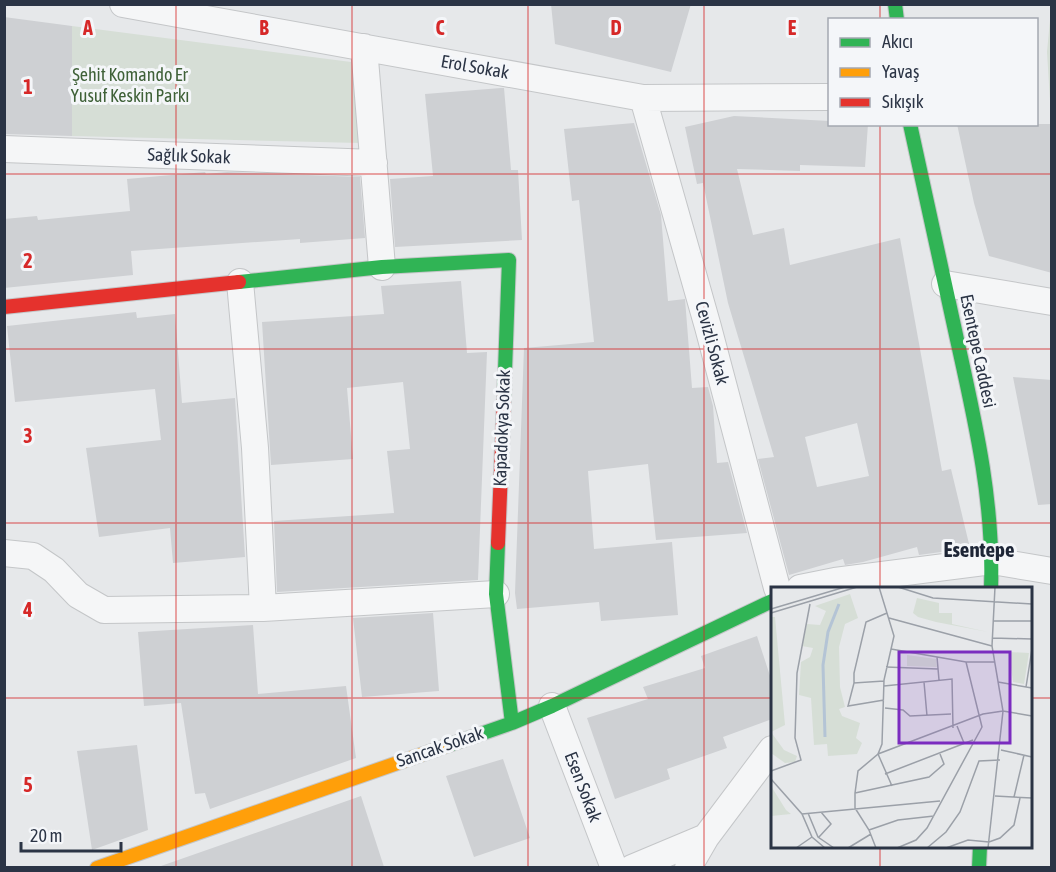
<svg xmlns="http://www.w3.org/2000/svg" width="1056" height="872" font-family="'Asap Condensed',sans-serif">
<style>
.green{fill:#d6ded6}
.building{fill:#ced0d3;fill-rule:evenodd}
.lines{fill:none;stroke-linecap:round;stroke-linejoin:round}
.street-casing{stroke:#c4c6c8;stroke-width:28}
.fast-casing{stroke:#c4c6c8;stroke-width:16}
.slow-casing{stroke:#c4c6c8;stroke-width:16}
.jam-casing{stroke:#c4c6c8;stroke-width:16}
.street{stroke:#f5f6f7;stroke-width:26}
.fast{stroke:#30b455;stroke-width:14}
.slow{stroke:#ff9f0a;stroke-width:14}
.jam{stroke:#e5322d;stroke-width:14}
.grid{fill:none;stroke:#d62828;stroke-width:1.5;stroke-opacity:0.55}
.labels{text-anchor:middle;stroke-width:6;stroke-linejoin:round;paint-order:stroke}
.street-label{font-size:18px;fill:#2b3445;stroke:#f4f6f9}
.park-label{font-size:18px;fill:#3f6138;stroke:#f4f6f9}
.quarter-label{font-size:21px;font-weight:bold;fill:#1d2536;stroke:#f4f6f9}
.inset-river{fill:none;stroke:#b4c4d5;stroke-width:3}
.inset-road{fill:none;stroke:#9ba0a8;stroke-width:1.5}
.view{fill:#7b2cbf;fill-opacity:0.15;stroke:#7b2cbf;stroke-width:3}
.inset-edge{fill:none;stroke:#2b3445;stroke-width:3}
.grid-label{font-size:20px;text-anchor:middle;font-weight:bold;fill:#d62828;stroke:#f4f6f9;stroke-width:6;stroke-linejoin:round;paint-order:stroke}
</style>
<rect width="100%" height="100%" fill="#e6e8ea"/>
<!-- green -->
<path class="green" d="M1051,9v108l-4,-65z
M72,26l279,36 10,81 -289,-7z"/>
<!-- building -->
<path class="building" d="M551,4h140l-20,68 -116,-28z
M4,17l68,9v110l-68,-2z
M501,88h3l7,82h7l4,70 -127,7 -5,-68 43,-3 -8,-82z
M734,116l96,5v3h38l-3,43 -65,-2v6l-63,-2 16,66 31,-7 6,37 110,-27 42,233 9,-2 19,79 -51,7 -2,-8 -54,15 -18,3 -2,-6 -54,16 -31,-116 16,-2 -46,-154 -25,-120 -6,1 -12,-57zM857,423l12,53 -52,11 -12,-50z
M634,123l27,92 7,86 17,-2 7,89 16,-1 5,19 4,57 11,-1 19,71 -91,7 -8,-76 -60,7 6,78 78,-7 6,73 -77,6 -2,-19 -82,7 -2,-16 9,-245 70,-6 -15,-142 -7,1 -8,-72z
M957,124h95v149l-63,-17 -15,-53z
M205,172l1,2 21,-2 133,5 5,61 -65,5v-4l-169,12 2,24 -129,13v-69l33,-3 1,4 92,-9 -3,-32z
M461,281l6,72 20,-1 -9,228 -201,12 -3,-71 120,-8 -7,-62 23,-2 -7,-67 -56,6 6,71 -82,6 -9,-143 122,-8 -3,-28z
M136,312l1,6 38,-4 7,89 53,-5 10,159 -72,6 -3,-35 -71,9 -13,-89 75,-8 -6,-51 -140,13 -8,-76z
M1013,377l39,3v124l-14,1z
M433,613l6,78 -77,6 -9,-79z
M253,625l5,69 88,-8 10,72 -146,51 -5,-16 -10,1 -14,-91 -37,3 -6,-74z
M757,636l15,46v37l-49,18 4,11 -60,21 3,10 -55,20 -28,-81 61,-19 -5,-12 62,-19 -4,-12z
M137,745l11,85 -56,20 -15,-99z
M503,759l27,79 -56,19 -28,-81z
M361,796l23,71h-223v-1z"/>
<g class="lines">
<defs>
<path id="street" d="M123,4l520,94 187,-1
M364,47l18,220
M643,98l65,229 69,261
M4,149l370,14
M240,282l15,166 8,160
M945,284l107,18
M4,553l29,3 21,14 24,25 26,15 159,-2 233,-14
M800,588l35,-7 157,-20 60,10
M552,706l62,162
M632,868l74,-31
M688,868l18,-31 66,-88"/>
<path id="fast" d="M895,4l2,16
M910,124c16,73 32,146 48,220 18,81 36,160 33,244
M239,282l143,-15 127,-7 -5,138
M498,543l-2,51 16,129
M449,745l63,-22 40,-17 220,-105
M979,868l1,-22"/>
<path id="slow" d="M97,868l352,-123"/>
<path id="jam" d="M4,307l235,-25
M498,543l6,-145"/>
</defs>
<!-- street casing -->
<use href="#street" class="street-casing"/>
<!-- fast casing -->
<use href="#fast" class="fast-casing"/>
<!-- slow casing -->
<use href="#slow" class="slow-casing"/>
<!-- jam casing -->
<use href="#jam" class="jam-casing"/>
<!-- street -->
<use href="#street" class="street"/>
<!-- fast -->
<use href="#fast" class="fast"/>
<!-- slow -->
<use href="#slow" class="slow"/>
<!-- jam -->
<use href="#jam" class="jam"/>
</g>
<!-- grid -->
<path class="grid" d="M176,4v864M352,4v864M528,4v864M704,4v864M880,4v16M880,124v464M4,174h1048M4,349h1048M4,523h1048M4,698h768M1030,698h22M880,846v22"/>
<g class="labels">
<!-- street labels -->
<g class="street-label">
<text transform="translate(475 67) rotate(10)" y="6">Erol Sokak</text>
<text transform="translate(189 156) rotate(2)" y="6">Sağlık Sokak</text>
<text transform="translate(712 343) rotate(75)" y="6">Cevizli Sokak</text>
<text transform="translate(978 351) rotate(78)" y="6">Esentepe Caddesi</text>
<text transform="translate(502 428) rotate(-88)" y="6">Kapadokya Sokak</text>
<text transform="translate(440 747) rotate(-19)" y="6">Sancak Sokak</text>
<text transform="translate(583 787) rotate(69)" y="6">Esen Sokak</text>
</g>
<!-- park labels -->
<g class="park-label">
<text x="130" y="81">Şehit Komando Er<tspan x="130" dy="21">Yusuf Keskin Parkı</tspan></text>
</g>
<!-- quarter labels -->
<g class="quarter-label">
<text x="979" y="557">Esentepe</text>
</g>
</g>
<!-- overview -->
<g transform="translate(771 587)">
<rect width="261" height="261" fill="#e6e8ea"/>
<path d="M79,7l8,24 -13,6 -6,23 1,40 5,20 -6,2 3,7 18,7 -4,15 6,5 -5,11 -29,2 -1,-12 -13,1 -3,-47 -12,-3 2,-33 9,-5 3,-9 -11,-2 5,-22 13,1 6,-14 -11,-5zM146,11l22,5v10h13v11l36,8 -52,-10 -18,-5 -5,-4zM0,30h4l10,108 -14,7 13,18 13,6 -2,6 -10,1 -14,-10zM238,65l20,1 -5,31 -11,-2zM136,68l29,4 1,8 -30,-1zM0,199l15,24 5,4 -20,2z" fill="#d6ded6"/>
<path class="inset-river" d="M54,150l-2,-72 5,-33 11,-28"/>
<path class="inset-road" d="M127,0l35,11 99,6M0,22l74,-22M0,26l86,-26M118,31l103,28M222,34h39M221,51l40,1M120,62l75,13h28M166,70l2,23M115,80l52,2M113,94l-30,2v-10l12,-51 21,-9M153,95l3,34M227,95l34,6M83,96l-6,23 36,-6M113,99l68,-7 1,49M255,100l6,-38M114,121l18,2 7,6 41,-2M186,139l7,17M230,163l31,7M0,184l30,-11 -6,-22 2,-65 13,-69M114,187l88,-34M0,192l31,35 10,23 13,11M121,199l-14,-32 105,-40 20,-3 29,5M84,206l74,-16 15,-13 -4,-10M224,209l37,2M243,210l10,-42M37,226l10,24 16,11M31,227l138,-13M98,243l29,-10 36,-4M48,250l12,-13 -10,-12M25,261l16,-11M77,261l23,-14M105,261l-7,-18 -14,-22v-15l3,-22 20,-17 4,-10 2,-64 10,-44 -15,-49M126,261l19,-8 11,-12 55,-101 -16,-65M156,261l19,-16 14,-20 19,-51 21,-1M175,261l22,-8 21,2 11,-4 14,-13 6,-27M217,261l15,-137 -11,-65 3,-59"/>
<path class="view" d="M128,65h111v91h-111z"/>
<rect width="261" height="261" class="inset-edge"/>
</g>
<g class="grid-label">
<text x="88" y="35">A</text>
<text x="264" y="35">B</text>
<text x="440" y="35">C</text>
<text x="616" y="35">D</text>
<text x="792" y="35">E</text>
<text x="28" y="94">1</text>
<text x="28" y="268">2</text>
<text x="28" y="443">3</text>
<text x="28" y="617">4</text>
<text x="28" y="792">5</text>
</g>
<!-- border -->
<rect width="1056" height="872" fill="none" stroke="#2b3445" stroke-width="12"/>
<!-- legend -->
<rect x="828" y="18" width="210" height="108" fill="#f4f6f9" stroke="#a4a8b1" stroke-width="1.5"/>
<rect x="840" y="38" width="30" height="9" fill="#30b455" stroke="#a4a8b1" stroke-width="1.5"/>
<text x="882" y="48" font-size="18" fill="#2b3445">Akıcı</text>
<rect x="840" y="68" width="30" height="9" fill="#ff9f0a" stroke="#a4a8b1" stroke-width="1.5"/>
<text x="882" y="78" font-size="18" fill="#2b3445">Yavaş</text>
<rect x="840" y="98" width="30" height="9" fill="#e5322d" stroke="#a4a8b1" stroke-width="1.5"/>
<text x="882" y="108" font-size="18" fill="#2b3445">Sıkışık</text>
<!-- scale -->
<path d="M21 842v9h100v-9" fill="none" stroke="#2b3445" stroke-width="3"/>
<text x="30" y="842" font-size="18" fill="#2b3445" stroke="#f4f6f9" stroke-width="4.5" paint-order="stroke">20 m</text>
</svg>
